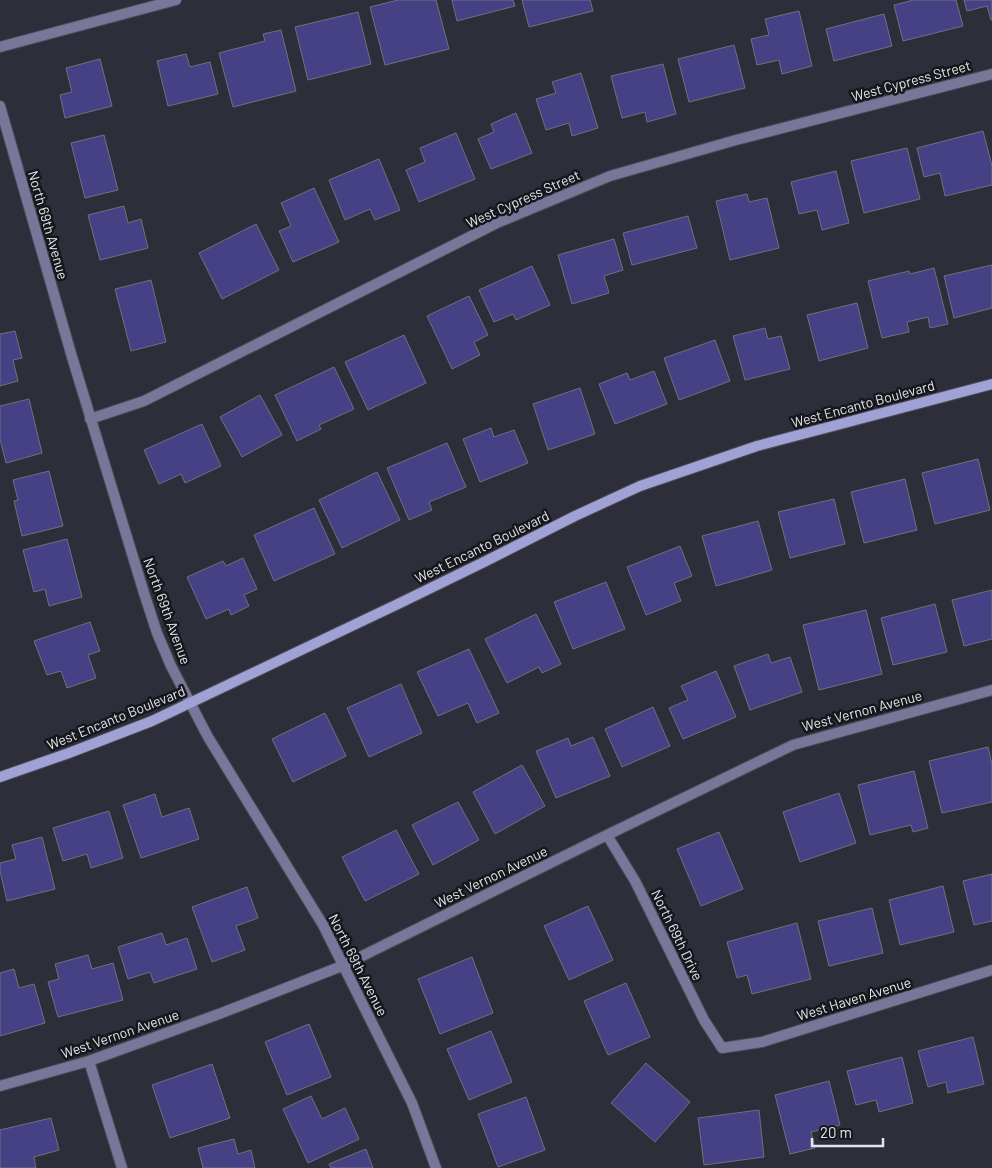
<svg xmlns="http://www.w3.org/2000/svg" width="992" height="1168" font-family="Barlow,sans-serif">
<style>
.building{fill:#464185;stroke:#6f707d}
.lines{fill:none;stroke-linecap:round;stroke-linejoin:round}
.street-casing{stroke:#4a4b55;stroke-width:12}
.secondary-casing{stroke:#4a4b55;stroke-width:12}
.street{stroke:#777899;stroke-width:10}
.secondary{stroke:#a0a1d5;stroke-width:10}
.labels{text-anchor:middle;stroke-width:5;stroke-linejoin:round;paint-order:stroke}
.street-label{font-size:14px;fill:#e3e4eb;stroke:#16171c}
</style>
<rect width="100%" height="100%" fill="#2d2e39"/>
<!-- building -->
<path class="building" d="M398,0h38l13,49 -64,16 -15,-58z
M452,0h61l2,6 -58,15z
M522,0h68l3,11 -64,16z
M910,0h46l7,26 -60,15 -9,-36 16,-4z
M964,0h28v20h-1l-4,-14 -20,5z
M799,11l13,55 -30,8 -3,-14 -22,5 -6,-26 18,-4 -4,-16z
M358,12l13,52 -63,16 -13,-53z
M884,14l8,32 -58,15 -8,-32z
M281,30l15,61 -63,16 -14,-54 46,-12 -2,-7z
M734,45l11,43 -56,14 -11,-43z
M186,54l4,13 20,-5 8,32 -50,12 -11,-45z
M100,59l12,47 -47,12 -5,-23 12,-3 -6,-24z
M663,64l13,50 -29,8 -2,-10 -23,6 -11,-42z
M581,73l17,55 -26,8 -3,-13 -23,7 -10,-31 20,-6 -4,-11z
M516,113l16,40 -41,16 -13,-30 16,-7 -3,-8z
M983,131l9,35v19l-47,11 -5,-23 -16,4 -7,-29z
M456,133l19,46 -56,23 -13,-32 19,-8 -5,-14z
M104,135l14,55 -33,8 -14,-55z
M907,148l13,51 -56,14 -13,-52z
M379,159l21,51 -25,10 -5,-11 -25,11 -16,-40z
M836,171l13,52 -27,7 -5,-20 -18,4 -8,-32z
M314,188l25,54 -46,20 -14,-31 12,-5 -10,-23z
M747,194l2,8 18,-4 12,50 -49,12 -14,-59z
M124,206l4,17 13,-4 7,29 -48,12 -12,-45z
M688,216l9,32 -65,17 -9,-32z
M256,224l23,46 -57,29 -23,-46z
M614,239l9,31 -19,6 5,17 -37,11 -14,-49z
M992,265v43l-38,10 -10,-42z
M532,266l18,39 -34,15 -3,-6 -19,8 -15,-32z
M934,268l14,56 -18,4 -2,-11 -21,5 2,10 -27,6 -14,-57 41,-10 1,3z
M151,280l15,62 -35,9 -16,-62z
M469,296l19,39 -14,7 6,13 -28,14 -25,-53z
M857,303l11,45 -49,13 -12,-46z
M765,328l3,11 13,-3 9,33 -45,11 -12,-44z
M15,331l7,27 -9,2 5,21 -18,5v-52z
M404,335l22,48 -58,27 -23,-48z
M715,340l15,41 -51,19 -15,-42z
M334,367l20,42 -35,16 2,4 -24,12 -22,-46z
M654,371l13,33 -52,20 -16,-40 28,-11 3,7z
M580,388l15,46 -47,16 -15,-46z
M260,395l22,40 -40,22 -22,-40z
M29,399l13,54 -36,10 -6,-24v-33z
M202,424l19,42 -36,17 -4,-9 -22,10 -15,-34z
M491,428l3,9 20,-7 14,33 -48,19 -17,-43z
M447,443l19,44 -37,15 3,8 -23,10 -22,-52z
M978,459l12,51 -55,14 -13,-51z
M49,471l14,55 -41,10 -8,-35 4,-1 -5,-20z
M377,472l23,48 -58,28 -23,-48z
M905,479l12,51 -53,13 -13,-51z
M834,499l11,45 -55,14 -12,-46z
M314,508l21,46 -61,27 -20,-46z
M758,521l14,49 -56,16 -14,-50z
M67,539l15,58 -33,9 -4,-17 -11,3 -11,-42z
M680,546l12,30 -18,7 7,18 -35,14 -19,-48z
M243,558l14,31 -13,6 5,11 -18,9 -2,-6 -23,10 -19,-42 36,-16 3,5z
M606,582l19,47 -52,20 -19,-47z
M992,590v49l-28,7 -12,-46z
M935,604l12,48 -54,13 -12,-47z
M866,610l16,64 -63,16 -16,-65z
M536,614l25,50 -19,9 -3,-6 -32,16 -22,-44z
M90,622l10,29 -12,4 8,23 -29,10 -6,-17 -14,4 -13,-34z
M469,649l30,64 -22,10 -9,-20 -30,13 -21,-44z
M768,654l3,9 19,-6 12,35 -52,18 -16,-44z
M716,671l20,46 -53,22 -14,-31 19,-8 -7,-14z
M401,684l21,49 -53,24 -22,-49z
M653,707l17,39 -48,21 -17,-38z
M325,713l21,43 -53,26 -21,-43z
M593,737l17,39 -54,22 -20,-47 32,-13 3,8z
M988,747l4,17v38l-50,11 -13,-52z
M522,765l23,41 -50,28 -22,-42z
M914,771l14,57 -15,4 -2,-7 -41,10 -12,-50z
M839,793l17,50 -56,19 -17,-50z
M155,794l7,23 27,-9 10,31 -58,19 -18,-53z
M458,802l21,38 -46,25 -21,-40z
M109,811l14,47 -32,10 -4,-14 -24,7 -10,-33z
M396,830l23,44 -54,27 -23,-44z
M719,832l24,57 -42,17 -24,-57z
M42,837l13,52 -48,12 -7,-30v-8l16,-4 -4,-14z
M992,874v47l-18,4 -11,-44z
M943,886l11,46 -54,13 -11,-45z
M247,887l11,31 -22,8 9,24 -33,12 -20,-55z
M588,906l25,54 -44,20 -25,-54z
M872,908l11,45 -54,13 -11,-45z
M797,923l14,56 -59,15 -5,-19 -10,3 -10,-36z
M162,933l4,12 21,-7 10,31 -43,14 -4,-11 -22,7 -10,-32z
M88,955l4,14 21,-6 10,37 -65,17 -10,-35 11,-3 -4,-15z
M472,957l21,56 -53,21 -22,-55z
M14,969l5,19 15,-4 11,39 -45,13v-63z
M626,983l24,54 -42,18 -24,-54z
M309,1024l22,53 -44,18 -22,-53z
M491,1031l21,51 -43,18 -22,-51z
M973,1037l11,47 -36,9 -2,-11 -18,5 -10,-36z
M902,1057l11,46 -34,9 -3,-12 -20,5 -9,-34z
M646,1063l44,39 -35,40 -44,-39z
M212,1064l18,54 -60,20 -18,-53z
M829,1081l11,44 -29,7 4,16 -25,6 -15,-59z
M311,1096l11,23 23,-11 14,31 -51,24 -25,-54z
M526,1097l19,53 -47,17 -20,-53z
M759,1110l5,47 -60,8 -6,-47z
M51,1118l8,32 -25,7 2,11h-36v-38z
M234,1139l4,15 13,-4 4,18h-52l-5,-20z
M366,1149l7,19h-42l-2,-4z"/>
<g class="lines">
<defs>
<path id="street" d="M0,47l176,-47
M0,106l72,251 72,236 13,40 14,33 37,71 115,188 89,178 24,65
M90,419l54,-18 353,-178 113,-47 126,-36 256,-66
M607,835l28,46 69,139 18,28 40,-6 230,-72
M89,1061l33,107
M0,1086l89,-25 130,-47 123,-48 265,-131 186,-90 199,-55"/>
<path id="secondary" d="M0,777l69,-24 83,-32 248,-118 84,-41 91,-46 65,-30 117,-40 235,-62"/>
</defs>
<!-- street casing -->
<use href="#street" class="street-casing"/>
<!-- secondary casing -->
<use href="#secondary" class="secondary-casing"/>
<!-- street -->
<use href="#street" class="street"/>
<!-- secondary -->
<use href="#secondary" class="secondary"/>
</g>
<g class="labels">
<!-- street labels -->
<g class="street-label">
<text transform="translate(911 81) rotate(-15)" y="5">West Cypress Street</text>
<text transform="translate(523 199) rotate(-24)" y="5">West Cypress Street</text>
<text transform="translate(48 225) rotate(74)" y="5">North 69th Avenue</text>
<text transform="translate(863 404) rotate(-15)" y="5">West Encanto Boulevard</text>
<text transform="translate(482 547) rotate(-26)" y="5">West Encanto Boulevard</text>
<text transform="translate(167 611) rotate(70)" y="5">North 69th Avenue</text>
<text transform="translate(862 711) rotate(-15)" y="5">West Vernon Avenue</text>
<text transform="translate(116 718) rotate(-22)" y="5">West Encanto Boulevard</text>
<text transform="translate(491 877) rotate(-26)" y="5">West Vernon Avenue</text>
<text transform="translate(677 935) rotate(64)" y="5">North 69th Drive</text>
<text transform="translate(358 965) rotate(63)" y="5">North 69th Avenue</text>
<text transform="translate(854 999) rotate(-17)" y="5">West Haven Avenue</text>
<text transform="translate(120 1034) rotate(-19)" y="5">West Vernon Avenue</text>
</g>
</g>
<!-- scale -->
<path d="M812 1138v8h71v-8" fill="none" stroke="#e3e4eb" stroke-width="2.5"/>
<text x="820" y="1138" font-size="15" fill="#e3e4eb" stroke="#16171c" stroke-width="4" paint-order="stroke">20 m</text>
</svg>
